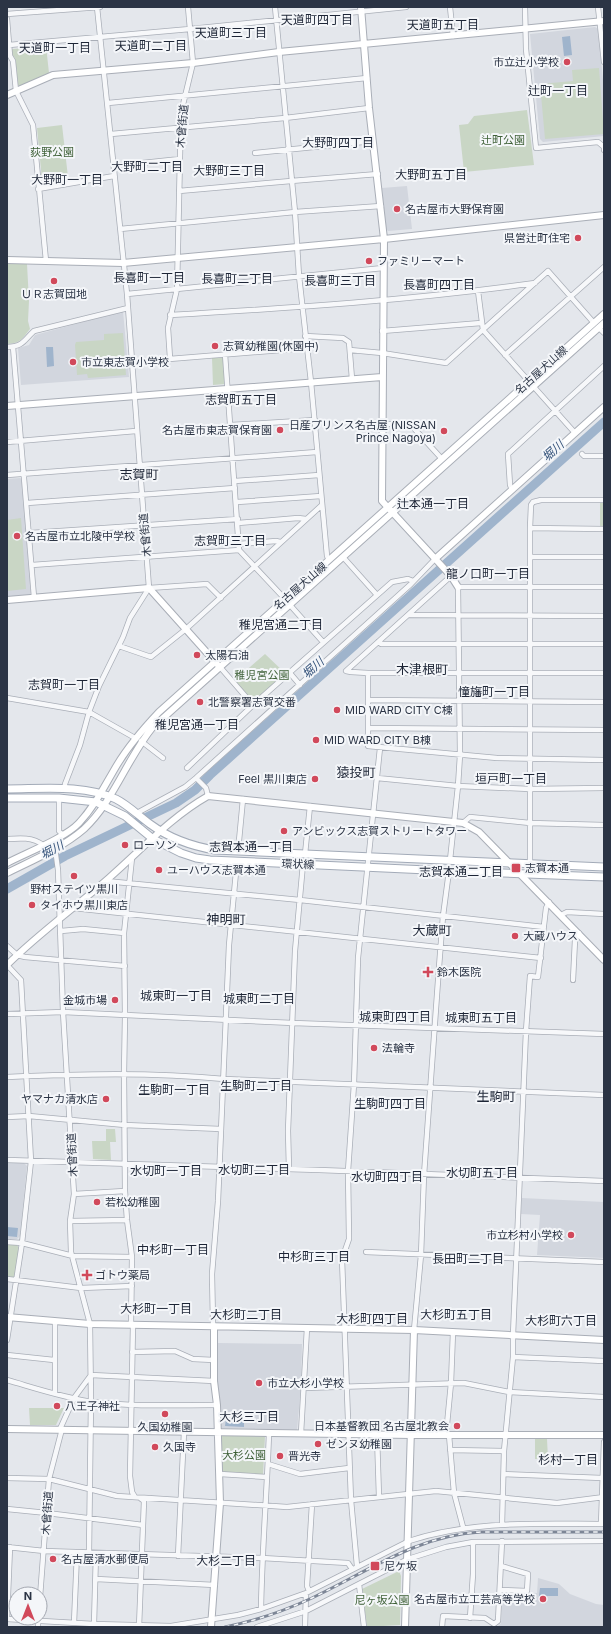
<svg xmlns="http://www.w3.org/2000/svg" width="611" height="1634" font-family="Inter,'Noto Sans JP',sans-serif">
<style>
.built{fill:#d2d6de}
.green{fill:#c9d6c5}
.water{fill:#9fb4cc}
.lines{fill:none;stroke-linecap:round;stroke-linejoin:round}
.river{stroke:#9fb4cc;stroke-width:9}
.street-casing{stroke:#a9aeb7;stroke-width:6}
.secondary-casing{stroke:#a9aeb7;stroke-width:8}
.primary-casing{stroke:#a3abb8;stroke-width:9}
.street{stroke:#f7f8fa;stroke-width:4.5}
.secondary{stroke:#fff;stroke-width:6}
.primary{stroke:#fff;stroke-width:7}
.rail-casing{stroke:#7d8696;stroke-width:3}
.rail{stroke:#f4f6f9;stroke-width:1.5;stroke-dasharray:4.5;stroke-linecap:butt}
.poi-dot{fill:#d1495b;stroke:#f4f6f9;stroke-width:1.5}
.labels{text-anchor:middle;stroke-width:4;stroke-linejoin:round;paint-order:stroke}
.poi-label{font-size:11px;fill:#2b3445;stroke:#f4f6f9;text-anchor:start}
.street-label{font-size:11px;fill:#2b3445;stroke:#f4f6f9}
.park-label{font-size:11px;fill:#3f6138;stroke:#f4f6f9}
.neighbourhood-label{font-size:12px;fill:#1d2536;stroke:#f4f6f9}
.water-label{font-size:12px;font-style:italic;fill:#34527a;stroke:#f4f6f9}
.quarter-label{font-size:13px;fill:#1d2536;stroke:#f4f6f9}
</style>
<rect width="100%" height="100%" fill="#e4e7ec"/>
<!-- built -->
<path class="built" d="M595,27l3,2 6,61v46l-61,6 -3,-3 -10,-105z
M407,186l5,43 -24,2 -2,-2 -4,-41z
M123,311l6,66 -108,8 -3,-37 11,-3 6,-10z
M20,478l2,1 9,114 -1,2 -23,2v-118z
M7,1162h16l4,4 -7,70 -3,3h-10z
M522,1198l82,4v56l-67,-3 3,-40 -19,-1z
M218,1343l84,1 -1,42 -4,44 -75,-2 -2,-2 -3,-46z
M538,1578l21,6 11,10 26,10 8,1v22h-107l4,-4 2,-30 2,-1 32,1z"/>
<!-- green -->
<path class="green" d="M46,46l3,27 -29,13 -2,-1 -3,-27 -3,-3 -1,-5 2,-1z
M599,68l5,66 -59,5 -5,-55 33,-3 -1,-11z
M527,110l7,55 -70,7 -5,-47 9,-1 6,-8z
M62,125l6,52 -26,3 -5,-52z
M7,263l20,1 2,37 -1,20 2,8c-8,10 -9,14 -23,15z
M123,333l3,42 -38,3 -1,-4 -10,1 -2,-30 1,-3 28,-2v-6z
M212,358h11l2,26 -12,1z
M600,503h4v24h-4z
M21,518l5,71 -19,2v-71z
M265,654l20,19 -31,28h-2l-18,-20z
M106,1129h9l1,13h-6l1,18 -18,-1 -1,-18h14z
M7,1244l10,1 2,3 -4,28 -2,2 -6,-1z
M29,1408h35l-8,17h-26z
M220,1434l45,2 -2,39 -2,2 -39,-5z
M535,1439h12l1,20h-13z
M399,1571l2,5 -1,49 -33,2 -5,-38z"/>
<!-- water -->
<path class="water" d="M570,36l2,19 -8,1 -2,-19z
M46,347h7l1,19 -7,1z
M7,1227l11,1 -1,9 -10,-1z
M226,1419l18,1v7l-19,-1z
M540,1588h18v8h-19z"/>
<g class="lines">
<!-- river -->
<path class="river" d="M7,889l58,-33 111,-53 19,-13 15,-15 394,-353"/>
<defs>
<path id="street" d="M275,7l20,205 4,64 12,106 16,174 2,4
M450,7l3,29
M525,7l1,42 10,99 62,-6 6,5v3
M598,7l6,55
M7,14l93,-7
M7,19l3,37 3,5 3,30 17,34 13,136
M9,45l181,-16 216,-22
M108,103l259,-25
M111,134l174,-16 84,-10
M255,153l118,-12
M114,166l66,-7
M38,189l76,-13
M179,191l112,-10 87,-7
M120,229l175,-17 86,-6
M478,291l5,39 92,103
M127,294l256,-26
M170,315c122,-7 244,-15 365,-32
M599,328l5,5
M382,331l99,-8
M305,336l38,2 6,4 3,37
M7,347c17,-1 16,-6 27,-16l94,-23
M13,347l21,250
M350,350l32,3 64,10 102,-92 46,52
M225,354l14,196 46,49
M505,355l99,-88
M170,358l-2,-30 9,-39 4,-176 12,-50 -5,-56
M132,362l174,-14
M383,424h27l32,35
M231,425l84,-5
M7,442l129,-11
M582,454l2,2h20
M7,475l310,-23
M235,481l84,-6
M512,490l-2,-5 -2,-31 96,-88
M237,502l84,-6
M27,503l208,-15
M238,523l60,-5 8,1
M530,528l74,1
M30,533l208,-14
M239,544l37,-3 4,1
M343,557l34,38
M530,557h74
M32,565l207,-15
M451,576l-105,95 5,1 17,1h236
M149,588l58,-4 14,14
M290,605l33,37
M409,615l195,1
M378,642l3,2h223
M119,646l32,11 35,-28 136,-124
M220,667l33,38
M289,672l11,13
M368,673v73l129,12 107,2
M7,698l82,14 46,26
M368,700l236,2
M368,728l236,2
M141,741l22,17
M187,768l66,-63 139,-123 16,-3 5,2
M196,778l10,10 2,8
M377,778l81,8 72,3 74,-1
M65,789v-5l15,-39 9,-33 10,-26 24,-49 7,-19 19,-30 -22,-294 -30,-287
M59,798v33l4,4
M137,813l48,-26 11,-9 215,-194 24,-25
M463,823l7,-6 60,6 74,2
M7,839c13,-1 26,-2 36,6
M55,848l3,22 5,142 11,182 -4,27 1,31 19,72 1,77 -2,152
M238,851l5,-52
M305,854l5,-48
M450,860l8,-74 2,-31 -2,-168h146
M530,863v-335l1,-23 2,-3 8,-2h63
M106,881l194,19 244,27
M73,908l468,50
M561,915l6,-3 37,2
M61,931l22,-2 41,4
M7,946l10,9 8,2 100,9
M573,980l2,-40 4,-7
M7,1014l56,-2 230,11 311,11
M7,1077c72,-3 145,-5 217,2l380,16
M7,1117l22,-1 96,9 96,4
M7,1160l312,10 285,11
M289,1169l-1,-38 7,-180 8,-87
M74,1194l51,-3
M70,1221l57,-1
M7,1242l15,1 51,13 59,1
M366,1252l238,10
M7,1279l74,9 51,-2
M55,1322v71
M131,1325l1,-68 -5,-37 -2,-29 -1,-117 1,-58 -1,-83 8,-75
M133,1325l-3,151 2,16 3,5
M214,1327l-1,-4 -1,-49 6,-73 11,-256 8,-83
M414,1330l7,-75 3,-80 15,-208 4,-51 6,-45
M7,1340l15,-97 9,-82 -10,-181 -14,-15
M132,1352l43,-1 18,8 21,1
M7,1355l47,5
M513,1357l91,4
M91,1375l123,6
M7,1380c28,8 57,18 87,22 40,5 82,3 123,3
M304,1388l160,-5 45,9 95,5
M60,1429l14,-31 17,-23
M301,1433l6,-105
M377,1435l2,62
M446,1435l5,-52 2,-51
M449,1435l5,58 9,34
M450,1450l54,1
M268,1464l32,10 49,-6
M220,1474l47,3
M504,1474l98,4
M7,1478l42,1 68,17 170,11 149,-16 121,12 47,-6
M7,1509l40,4 96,12
M601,1524l3,-82
M502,1525l2,-74 9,-94v-22l13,-304 4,-55 8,1 8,-69 3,-6
M7,1547l37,4 218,7 86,5 4,6
M178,1556l6,-124
M357,1566l-6,-66 -9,-241 7,-20 -1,-68 6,-87 4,-126 22,-210
M96,1579l119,6
M359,1584l5,43
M500,1590l27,1 1,-17 -27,-8
M309,1591l-2,-5 5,-82
M40,1597l9,-118 13,-50
M261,1609c1,-59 6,-117 8,-176
M470,1618l3,-44v-32
M7,1619l87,5 77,2 67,-11 23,-6 45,-16 103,-52c64,-21 128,-17 195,-17
M7,1619l3,-72
M74,1623l3,-70
M94,1624l2,-71
M38,1627v-9
M139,1627l5,-126 -4,-3
M257,1627l49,-16 102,-52 38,-12 27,-5 131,-1
M305,1627l1,-34
M442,1627l1,-11 42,2 9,6 4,-3 4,-80"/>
<path id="secondary" d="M361,7l8,101 15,131 -2,262 69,75 7,11
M7,95l46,-20 140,-12 86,-11 325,-31
M7,260l116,3 261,-24 220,-24
M7,406l375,-29
M435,559l169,-152
M7,600l142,-12 68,76
M7,863c19,-10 58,-25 72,-40 16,-17 26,-38 38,-58 12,-20 26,-36 42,-53l445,-398
M7,873c26,-13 55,-25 77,-44 29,-27 43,-70 68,-101l452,-405
M7,965c32,-32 69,-58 102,-87 32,-28 62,-61 99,-82l255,27 16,9 125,128
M7,1317l83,7 324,6 190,10
M7,1429l405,6h192
M211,1627l9,-124 -3,-98 -3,-24v-54
M405,1627l9,-297"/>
<path id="primary" d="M7,789c35,0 76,-5 109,10 12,6 23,17 34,25 19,14 41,22 65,26l389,17
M7,798h52l37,4 29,14 28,23 28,14 15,5 14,2 239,11 155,6"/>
</defs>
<!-- street casing -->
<use href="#street" class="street-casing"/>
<!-- secondary casing -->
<use href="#secondary" class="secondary-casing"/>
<!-- primary casing -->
<use href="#primary" class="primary-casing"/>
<!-- street -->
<use href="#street" class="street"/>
<!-- secondary -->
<use href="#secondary" class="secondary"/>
<!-- primary -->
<use href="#primary" class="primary"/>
<defs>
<path id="rail" d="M225,1627c30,-6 59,-16 87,-29 55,-26 106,-63 169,-66h123"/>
</defs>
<!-- rail casing -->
<use href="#rail" class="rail-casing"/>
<!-- rail -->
<use href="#rail" class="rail"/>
</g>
<!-- markers -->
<g class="poi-dot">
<circle cx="567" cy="62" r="4"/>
<circle cx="397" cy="209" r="4"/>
<circle cx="578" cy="238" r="4"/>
<circle cx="369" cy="261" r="4"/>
<circle cx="54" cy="281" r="4"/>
<circle cx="215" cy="346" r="4"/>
<circle cx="73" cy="362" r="4"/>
<circle cx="280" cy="430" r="4"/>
<circle cx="444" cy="431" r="4"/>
<circle cx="17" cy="536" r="4"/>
<circle cx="197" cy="655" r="4"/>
<circle cx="200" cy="702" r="4"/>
<circle cx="337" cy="710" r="4"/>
<circle cx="316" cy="740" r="4"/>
<circle cx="315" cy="779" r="4"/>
<circle cx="284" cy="831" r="4"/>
<circle cx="125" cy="845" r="4"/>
<rect x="511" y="863" width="10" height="10" rx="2"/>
<circle cx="159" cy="870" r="4"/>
<circle cx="74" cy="876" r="4"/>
<circle cx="32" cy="905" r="4"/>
<circle cx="515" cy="936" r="4"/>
<path d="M426 966h4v4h4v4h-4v4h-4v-4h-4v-4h4z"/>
<circle cx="115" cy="1000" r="4"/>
<circle cx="374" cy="1048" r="4"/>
<circle cx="106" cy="1099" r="4"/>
<circle cx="97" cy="1202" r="4"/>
<circle cx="571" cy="1235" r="4"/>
<path d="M85 1269h4v4h4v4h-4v4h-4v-4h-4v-4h4z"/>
<circle cx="259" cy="1383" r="4"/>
<circle cx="57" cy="1406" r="4"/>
<circle cx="165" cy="1414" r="4"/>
<circle cx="457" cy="1426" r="4"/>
<circle cx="318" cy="1444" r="4"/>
<circle cx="155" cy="1447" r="4"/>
<circle cx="280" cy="1456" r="4"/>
<circle cx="53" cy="1559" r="4"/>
<rect x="370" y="1561" width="10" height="10" rx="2"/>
<circle cx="543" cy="1599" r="4"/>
</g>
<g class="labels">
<!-- poi labels -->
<g class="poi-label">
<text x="559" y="66" text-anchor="end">市立辻小学校</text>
<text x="405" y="213">名古屋市大野保育園</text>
<text x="570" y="242" text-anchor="end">県営辻町住宅</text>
<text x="377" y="265">ファミリーマート</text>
<text x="54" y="298" text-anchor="middle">ＵＲ志賀団地</text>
<text x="223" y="350">志賀幼稚園(休園中)</text>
<text x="81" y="366">市立東志賀小学校</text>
<text x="436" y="429" text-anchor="end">日産プリンス名古屋 (NISSAN<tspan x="436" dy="13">Prince Nagoya)</tspan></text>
<text x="272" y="434" text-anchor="end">名古屋市東志賀保育園</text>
<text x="25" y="540">名古屋市立北陵中学校</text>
<text x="205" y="659">太陽石油</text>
<text x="208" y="706">北警察署志賀交番</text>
<text x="345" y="714">MID WARD CITY C棟</text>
<text x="324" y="744">MID WARD CITY B棟</text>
<text x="307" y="783" text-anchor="end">Feel 黒川東店</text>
<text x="292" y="835">アンビックス志賀ストリートタワー</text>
<text x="133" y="849">ローソン</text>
<text x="525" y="872">志賀本通</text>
<text x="167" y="874">ユーハウス志賀本通</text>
<text x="74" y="893" text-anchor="middle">野村ステイツ黒川</text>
<text x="40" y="909">タイホウ黒川東店</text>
<text x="523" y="940">大蔵ハウス</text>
<text x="437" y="976">鈴木医院</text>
<text x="107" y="1004" text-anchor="end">金城市場</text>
<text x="382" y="1052">法輪寺</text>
<text x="98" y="1103" text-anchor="end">ヤマナカ清水店</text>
<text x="105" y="1206">若松幼稚園</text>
<text x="563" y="1239" text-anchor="end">市立杉村小学校</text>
<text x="95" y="1279">ゴトウ薬局</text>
<text x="267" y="1387">市立大杉小学校</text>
<text x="65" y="1410">八王子神社</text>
<text x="449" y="1430" text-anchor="end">日本基督教団 名古屋北教会</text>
<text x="165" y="1431" text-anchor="middle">久国幼稚園</text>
<text x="326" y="1448">ゼンヌ幼稚園</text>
<text x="163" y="1451">久国寺</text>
<text x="288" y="1460">晋光寺</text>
<text x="61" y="1563">名古屋清水郵便局</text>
<text x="384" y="1570">尼ケ坂</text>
<text x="535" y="1603" text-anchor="end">名古屋市立工芸高等学校</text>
</g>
<!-- street labels -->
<g class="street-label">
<text transform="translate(182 126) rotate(-85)" y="4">木曾街道</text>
<text transform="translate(541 370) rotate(-42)" y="4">名古屋犬山線</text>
<text transform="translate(145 535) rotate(-95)" y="4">木曾街道</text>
<text transform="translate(300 586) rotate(-41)" y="4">名古屋犬山線</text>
<text transform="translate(298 864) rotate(2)" y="4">環状線</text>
<text transform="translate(72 1155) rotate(-93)" y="4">木曾街道</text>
<text transform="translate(47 1513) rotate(-86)" y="4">木曾街道</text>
</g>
<!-- park labels -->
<g class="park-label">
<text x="503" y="144">辻町公園</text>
<text x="52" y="156">荻野公園</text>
<text x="262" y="679">稚児宮公園</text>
<text x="244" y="1459">大杉公園</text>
<text x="382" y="1604">尼ヶ坂公園</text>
</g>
<!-- neighbourhood labels -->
<g class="neighbourhood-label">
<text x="317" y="24">天道町四丁目</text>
<text x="443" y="29">天道町五丁目</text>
<text x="231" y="37">天道町三丁目</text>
<text x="151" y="50">天道町二丁目</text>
<text x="55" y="52">天道町一丁目</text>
<text x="558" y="95">辻町一丁目</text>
<text x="338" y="147">大野町四丁目</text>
<text x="147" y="171">大野町二丁目</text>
<text x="229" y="175">大野町三丁目</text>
<text x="431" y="179">大野町五丁目</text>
<text x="67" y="184">大野町一丁目</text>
<text x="149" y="282">長喜町一丁目</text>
<text x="237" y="283">長喜町二丁目</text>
<text x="340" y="285">長喜町三丁目</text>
<text x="439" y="289">長喜町四丁目</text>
<text x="241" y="404">志賀町五丁目</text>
<text x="433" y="508">辻本通一丁目</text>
<text x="230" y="545">志賀町三丁目</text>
<text x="488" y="578">龍ノ口町一丁目</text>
<text x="281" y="629">稚児宮通二丁目</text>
<text x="64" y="689">志賀町一丁目</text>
<text x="494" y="696">憧旛町一丁目</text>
<text x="197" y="729">稚児宮通一丁目</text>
<text x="511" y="783">垣戸町一丁目</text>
<text x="251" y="851">志賀本通一丁目</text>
<text x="461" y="876">志賀本通二丁目</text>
<text x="176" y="1000">城東町一丁目</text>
<text x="259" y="1003">城東町二丁目</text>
<text x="395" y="1021">城東町四丁目</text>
<text x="481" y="1022">城東町五丁目</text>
<text x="256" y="1090">生駒町二丁目</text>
<text x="174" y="1094">生駒町一丁目</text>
<text x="390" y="1108">生駒町四丁目</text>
<text x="254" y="1174">水切町二丁目</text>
<text x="166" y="1175">水切町一丁目</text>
<text x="482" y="1177">水切町五丁目</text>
<text x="387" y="1181">水切町四丁目</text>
<text x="173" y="1254">中杉町一丁目</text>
<text x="314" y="1261">中杉町三丁目</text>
<text x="468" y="1263">長田町二丁目</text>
<text x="156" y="1313">大杉町一丁目</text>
<text x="246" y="1319">大杉町二丁目</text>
<text x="456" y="1319">大杉町五丁目</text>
<text x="372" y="1323">大杉町四丁目</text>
<text x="561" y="1325">大杉町六丁目</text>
<text x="249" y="1421">大杉三丁目</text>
<text x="568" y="1464">杉村一丁目</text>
<text x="226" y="1565">大杉二丁目</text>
</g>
<!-- water labels -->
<g class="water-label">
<text transform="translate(553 451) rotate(-42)" y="4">堀川</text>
<text transform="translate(313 668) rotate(-42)" y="4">堀川</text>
<text transform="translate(52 850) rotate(-28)" y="4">堀川</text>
</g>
<!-- quarter labels -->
<g class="quarter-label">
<text x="139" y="479">志賀町</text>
<text x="422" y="674">木津根町</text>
<text x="356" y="777">猿投町</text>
<text x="226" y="924">神明町</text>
<text x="432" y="935">大蔵町</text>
<text x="496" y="1101">生駒町</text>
</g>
</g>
<!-- border -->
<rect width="611" height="1634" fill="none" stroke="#2b3445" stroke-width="16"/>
<!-- north arrow -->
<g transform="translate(28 1606)"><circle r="19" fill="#f4f6f9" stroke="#a4a8b1"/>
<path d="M0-3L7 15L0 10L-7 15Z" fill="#d1495b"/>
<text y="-6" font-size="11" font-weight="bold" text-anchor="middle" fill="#2b3445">N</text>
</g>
</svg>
